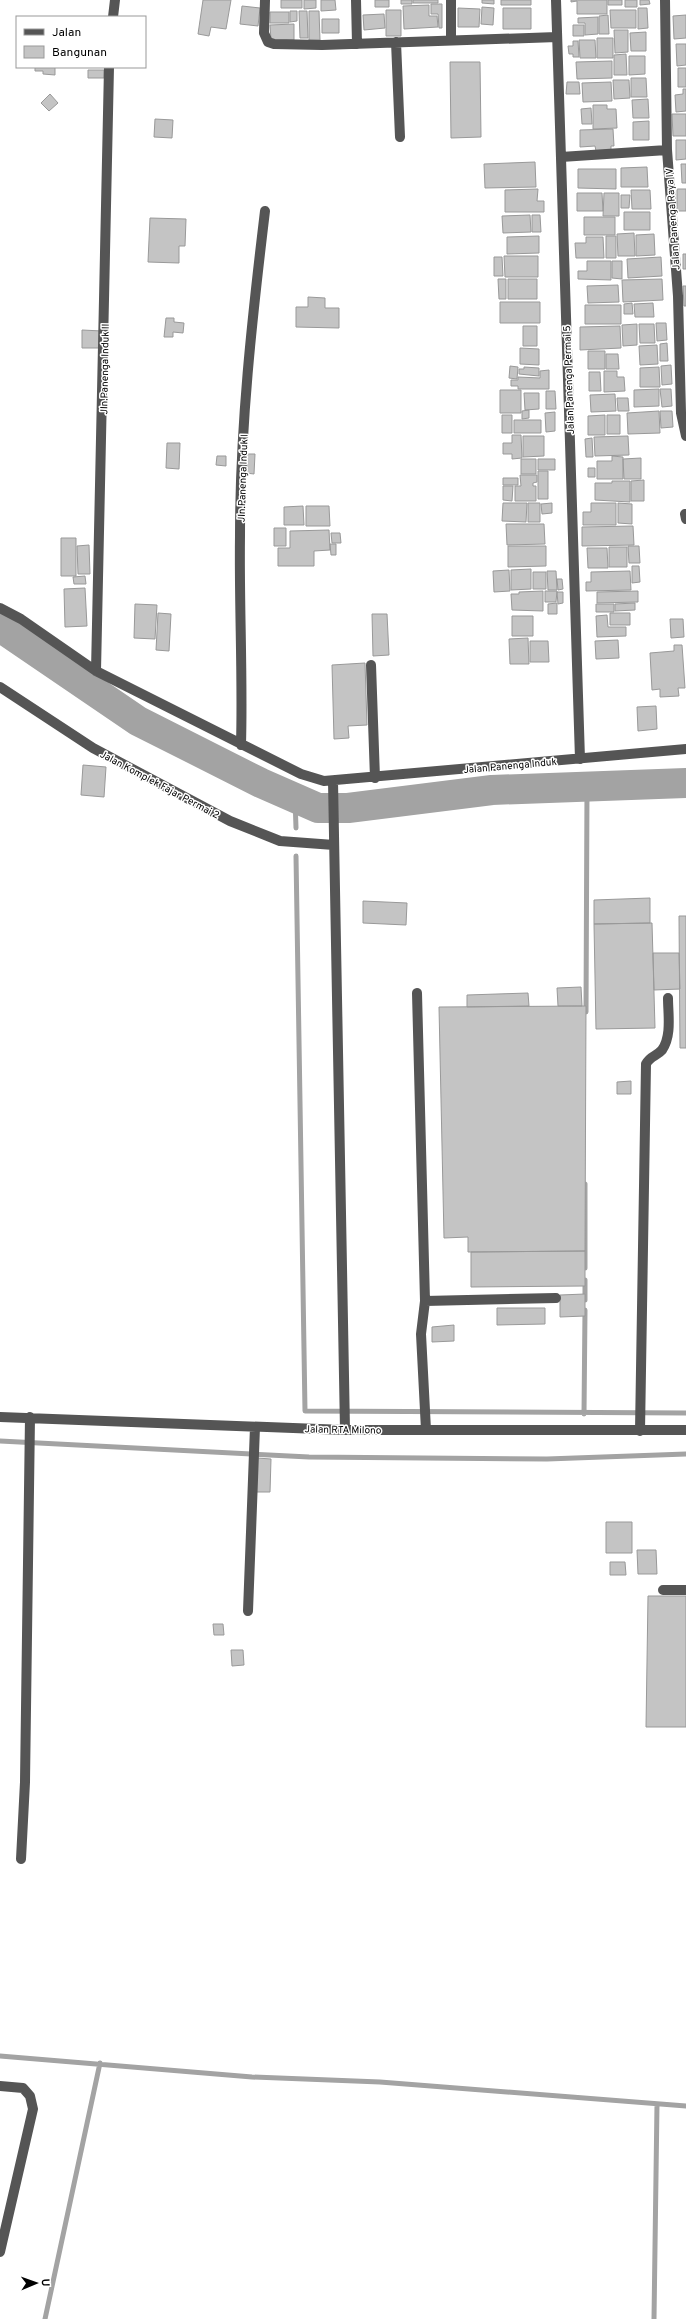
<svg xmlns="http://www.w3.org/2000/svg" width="686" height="2319" font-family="Overpass,sans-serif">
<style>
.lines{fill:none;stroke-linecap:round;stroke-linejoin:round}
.stream{stroke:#a3a3a3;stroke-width:5}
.river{stroke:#a3a3a3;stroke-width:30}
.building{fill:#c4c4c4;stroke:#999}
.minor{stroke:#555;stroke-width:10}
.labels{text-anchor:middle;stroke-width:3;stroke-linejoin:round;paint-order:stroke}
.street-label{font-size:10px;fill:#000;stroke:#fff}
</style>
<rect width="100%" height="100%" fill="#fff"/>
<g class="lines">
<!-- stream -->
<path class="stream" d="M295,798l1,30
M348,808l158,-27 180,-8
M296,856l9,555 381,2
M586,1012l1,-225
M585,1268v-84
M585,1300v-20
M584,1414l1,-104
M0,1441l309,16 238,2 139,-5
M0,2056l252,21 128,5 306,24
M45,2319l55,-256
M654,2319l3,-215"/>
<!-- river -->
<path class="river" d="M0,627l138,94 123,62 57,25h30l144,-18 194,-7"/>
</g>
<!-- building -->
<path class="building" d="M203,0h28l-5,29 -15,-2 -2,9 -11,-2z
M281,0h21v8h-21z
M304,0h12v8l-12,1z
M321,0h14l1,10 -15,1z
M375,0h14v7h-14z
M401,0h11v4h-11z
M413,0h25v3h-25z
M482,0h12v4l-12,-1z
M501,0h30v5h-30z
M571,0h36v14h-30v-13l-6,1z
M608,0h14v5h-14z
M625,0h12v7h-12z
M640,0h9l1,4 -10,1z
M431,4h11v24h-3l-1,-14h-7z
M429,5v11h8l1,11 -34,2 -1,-23z
M242,6l18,2 -2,18 -18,-2z
M482,7l12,1 -1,17 -12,-1z
M458,8l22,1 -1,18h-21z
M503,8h28v21h-28z
M638,8h9l1,20 -10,1z
M386,10h15v26h-15z
M610,10h26v18h-25z
M290,11h7v10l-7,1z
M299,11h8l1,27h-8z
M309,11h10l1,29h-11z
M270,12h19v11h-19z
M384,14l1,14 -21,2 -1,-15z
M608,15l1,19h-10v-18z
M686,15v23l-12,1 -1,-23z
M598,17v17l-13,1v-12h-7v-5z
M322,19h17v14h-17z
M294,24v16h-23l-1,-15z
M573,25h11v11h-11z
M614,30h14v22l-13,1z
M646,32v19h-15l-1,-18z
M597,38h16v20h-16z
M579,40h16l1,18h-16z
M573,41h5l1,16h-6v-3h-4l-1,-8h5z
M676,44h10v21l-9,1z
M626,54l1,21h-13v-20z
M629,56h16v18l-16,1z
M612,61v17l-35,1 -1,-17z
M450,62h30l1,75 -30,1z
M35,67h20v8l-12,-1v-3h-8z
M678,68h8v19h-8z
M88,70h16v8h-16z
M631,78h15l1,19h-16z
M613,80h16l1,18 -16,1z
M567,82h12l1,12h-14z
M611,82l1,19 -29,1 -1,-19z
M683,89h3v22l-10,1 -1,-17 8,-1z
M50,94l8,9 -9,8 -8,-8z
M648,99l1,19h-16l-1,-18z
M593,105h14v4h9l1,19 -24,1z
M591,108l1,16h-10l-1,-15z
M672,114h14v22h-13z
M155,119l18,1 -1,18 -18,-1z
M649,121v19h-16v-18z
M613,129l1,17h-3v5h-15l-1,-5 -15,1v-17z
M676,140h10v19l-10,1z
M535,162l1,25 -51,1 -1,-24z
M681,164h5v19h-4z
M647,167l1,20h-27v-19z
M578,169h38v20l-38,-1z
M538,189l-1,12h7v11h-39v-22z
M677,189h9v22h-9z
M631,190h19l1,19h-19z
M577,193h25l1,18h-26z
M604,193h15v23h-16z
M621,195h9l-1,13h-8z
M624,212h26v18h-26z
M530,215l1,17 -28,1 -1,-17z
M532,215h8l1,17h-9z
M584,217h31v18h-31z
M150,218l36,1 -1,27h-6v17l-31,-1z
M634,233l1,23h-17l-1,-22z
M654,234l1,21 -19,1v-21z
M539,236v17l-32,1v-17z
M606,236h10v22h-10z
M586,237h17l1,21h-28l-1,-15h11z
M683,254h3v15h-3z
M504,256h34v21h-33z
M494,257h8l1,19h-9z
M661,257l1,19 -34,2 -1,-19z
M587,261h24v19l-33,-1v-8h9z
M612,261h10v18l-10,-1z
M498,279h8v20h-7z
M508,279h29v20h-29z
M662,279l1,21 -40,2 -1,-22z
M618,285l1,17 -31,1 -1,-17z
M683,286h3v20h-2z
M308,297l17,1v10h14v20l-43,-1v-20h12z
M500,302h40v21h-40z
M632,303l1,11h-9v-10z
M653,303l1,14h-19l-1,-13z
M585,305h36v19h-36z
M166,318h8v4l10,1 -1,10 -10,-1v5h-9z
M656,323h10l1,17 -10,1z
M637,324v21l-14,1 -1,-21z
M639,324h15l1,19h-15z
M523,326h14v20h-14z
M620,326l1,22 -41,2v-23z
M82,330l20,1 -1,17h-19z
M667,343l1,18h-8v-17z
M657,345l1,19 -18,1 -1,-19z
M520,348l19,1v16l-19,-1z
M588,351h17v18h-17z
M606,354h12l1,15h-13z
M671,365l1,19 -10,1 -1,-19z
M510,366l8,1 -1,12 -8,-1z
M524,367l15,1v8l-20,-2v-5h5z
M659,367l1,20h-20v-19z
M549,370v19h-31v-3h-7v-6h7v-3l22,1v-7z
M604,371h13v6h7l1,14 -21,1z
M589,372h11l1,19h-12z
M659,389v17l-25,1v-17z
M660,389h11l1,17 -10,1z
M500,390h21v23h-21z
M546,391h9l1,18h-10z
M524,393h15v16l-14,1z
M615,394l1,17 -25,1 -1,-17z
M617,398h11l1,13h-11z
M529,410v8l-7,1v-8z
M659,411l1,22 -32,1 -1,-21z
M660,411h12l1,16 -12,1z
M555,412v19l-9,1 -1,-19z
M502,415h10v18h-10z
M605,415v20h-17v-19z
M607,415h13v19h-13z
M514,420h27v13h-27z
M512,435h9l1,23 -10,1v-5h-9v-11h9z
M523,436h21v20l-21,1z
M628,436l1,19 -34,1 -1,-19z
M592,438l1,19h-7l-1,-18z
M167,443h13l-1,26 -13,-1z
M246,454h9l-1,20 -8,-1z
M217,456h9v10l-10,-1z
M612,456l11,1v22h-26v-18h15z
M641,458v21h-17l-1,-20z
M521,459h15v15h-15z
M538,459h17v11h-17z
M588,468h7v9h-7z
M538,471h10v28h-10z
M520,475h17v7l-4,1v3h3v15h-21v-15h6z
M503,478h15v7h-15z
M644,480v21h-13v-20z
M612,481h18v21l-35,-2v-17h17z
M503,486h10l-1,15 -9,-1z
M503,503h24l-1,19 -24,-1z
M528,503h12v19h-12z
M552,503v10l-10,1 -1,-10z
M591,503h25v22h-33v-13h8z
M618,503l14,1v20l-14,-1z
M303,506l1,19h-20v-18z
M306,506h23l1,20h-24z
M506,524h38l1,20 -38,1z
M633,526l1,19 -52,1v-19z
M274,528h12v18h-12z
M329,530l1,20 -16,1v15h-36v-18h12v-17z
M331,533h9l1,10h-9z
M61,538h15v38h-15z
M330,544h6v11h-5z
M89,545l1,29h-12l-1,-28z
M508,546h38v20l-38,1z
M628,546h11l1,17h-11z
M609,547h18v20h-18z
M587,548h20l1,20h-20z
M632,566h7l1,16 -8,1z
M531,569v20l-20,1v-20z
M509,570l1,21 -16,1 -1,-21z
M547,571h9l1,19h-9z
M630,571l1,19 -45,1v-9h5v-10z
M533,572h13v17h-13z
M85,576l1,8h-12l-1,-7z
M557,579h5l1,10 -5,1z
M85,588l2,38 -22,1 -1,-38z
M543,591v20l-31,-1 -1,-16h8v-2z
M545,591h12l-1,11h-11z
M638,591v11l-41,1v-11z
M557,592h6v11l-5,1z
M557,603v11h-9v-10z
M635,603v7l-20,1v-7z
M135,604l22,1 -2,34 -21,-1z
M596,604h18v8h-18z
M158,613l13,1 -2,37 -13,-1z
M610,613h20v12h-20z
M372,614h15l2,41 -16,1z
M607,615l1,12h18v9l-29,1 -1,-21z
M512,616h21v20h-21z
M670,619h13l1,18 -13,1z
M528,638l1,26h-19l-1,-25z
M618,640l1,18 -23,1 -1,-18z
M530,641h18l1,21h-19z
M674,645h8l3,43h-7l1,8 -19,1v-8l-8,1 -2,-37 24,-2z
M365,663l2,62 -19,1 1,12 -15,1 -2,-74z
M656,706l1,23 -19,2 -1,-24z
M83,765l23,2 -2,30 -23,-2z
M650,898v25l-56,1v-24z
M363,901l44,2 -1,22 -43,-2z
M679,916h7v132h-6z
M652,923l3,105 -59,1 -2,-105z
M653,953h26l1,36 -26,1z
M581,987l1,19h-24l-1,-18z
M528,993l1,13 -62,1v-12z
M586,1006l-1,245 -117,1v-15l-24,1 -5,-231z
M631,1081v13h-14v-12z
M585,1251v35l-114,1v-35z
M585,1294v22l-25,1v-22z
M497,1308h48v16l-48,1z
M454,1325v16l-22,1v-15z
M257,1458l14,1 -1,33h-14z
M606,1522h26v31h-26z
M637,1550h19l1,24h-19z
M610,1562h15l1,13h-16z
M648,1596h38v131h-40z
M213,1624h10l1,11h-10z
M231,1650h12l1,15 -12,1z"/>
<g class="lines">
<!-- minor -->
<path class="minor" d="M265,0l-1,33 4,9 6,2 48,1 235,-8
M356,0l1,44
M451,0v39
M556,0l24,759
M665,0l2,150 11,146 3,117 5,23
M113,17l2,-17
M396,42l4,95
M561,157l106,-7
M685,514l1,5
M0,608l21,11 75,52 205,103 23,7 362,-32
M371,665l4,113
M96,671l13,-604
M0,687l93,61 137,73 50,20 54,4
M241,745c2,-70 -2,-139 -1,-209 0,-108 12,-217 25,-325
M333,781l12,649
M417,993l8,308
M0,1417l345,13h341
M426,1430l-5,-96 4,-33 131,-3
M640,1431l6,-367c4,-8 11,-8 16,-14 10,-14 6,-36 6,-52
M663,1590h23
M248,1611l7,-184
M21,1859l4,-77 5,-365
M0,2086l23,2 7,8 3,13 -33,143"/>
</g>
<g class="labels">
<!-- street labels -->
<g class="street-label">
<text transform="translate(672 219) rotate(-94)" y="4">Jalan Panenga Raya IV</text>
<text transform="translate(104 369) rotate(-89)" y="4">Jln.Panenga Induk II</text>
<text transform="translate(568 380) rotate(-92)" y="4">Jalan Panenga Permai 5</text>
<text transform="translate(242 478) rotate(-88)" y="4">Jln.Panenga Induk I</text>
<text transform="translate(510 765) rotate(-5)" y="4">Jalan Panenga Induk</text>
<text transform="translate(160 784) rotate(28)" y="4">Jalan Komplek Fajar Permai 2</text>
<text transform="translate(343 1429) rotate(1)" y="4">Jalan RTA Milono</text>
</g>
</g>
<!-- legend -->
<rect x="16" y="16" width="130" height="52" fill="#ffffff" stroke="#999999"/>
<rect x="24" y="29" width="20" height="6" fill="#555555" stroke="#999999"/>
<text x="52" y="36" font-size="12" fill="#000000">Jalan</text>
<rect x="24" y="46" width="20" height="12" fill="#c4c4c4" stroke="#999999"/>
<text x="52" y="56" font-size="12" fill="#000000">Bangunan</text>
<!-- north arrow -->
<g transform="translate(36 2283) rotate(88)" stroke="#ffffff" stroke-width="3" paint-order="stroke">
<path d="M0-3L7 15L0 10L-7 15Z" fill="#000000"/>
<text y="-6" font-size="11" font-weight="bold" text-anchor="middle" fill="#000000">U</text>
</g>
</svg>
